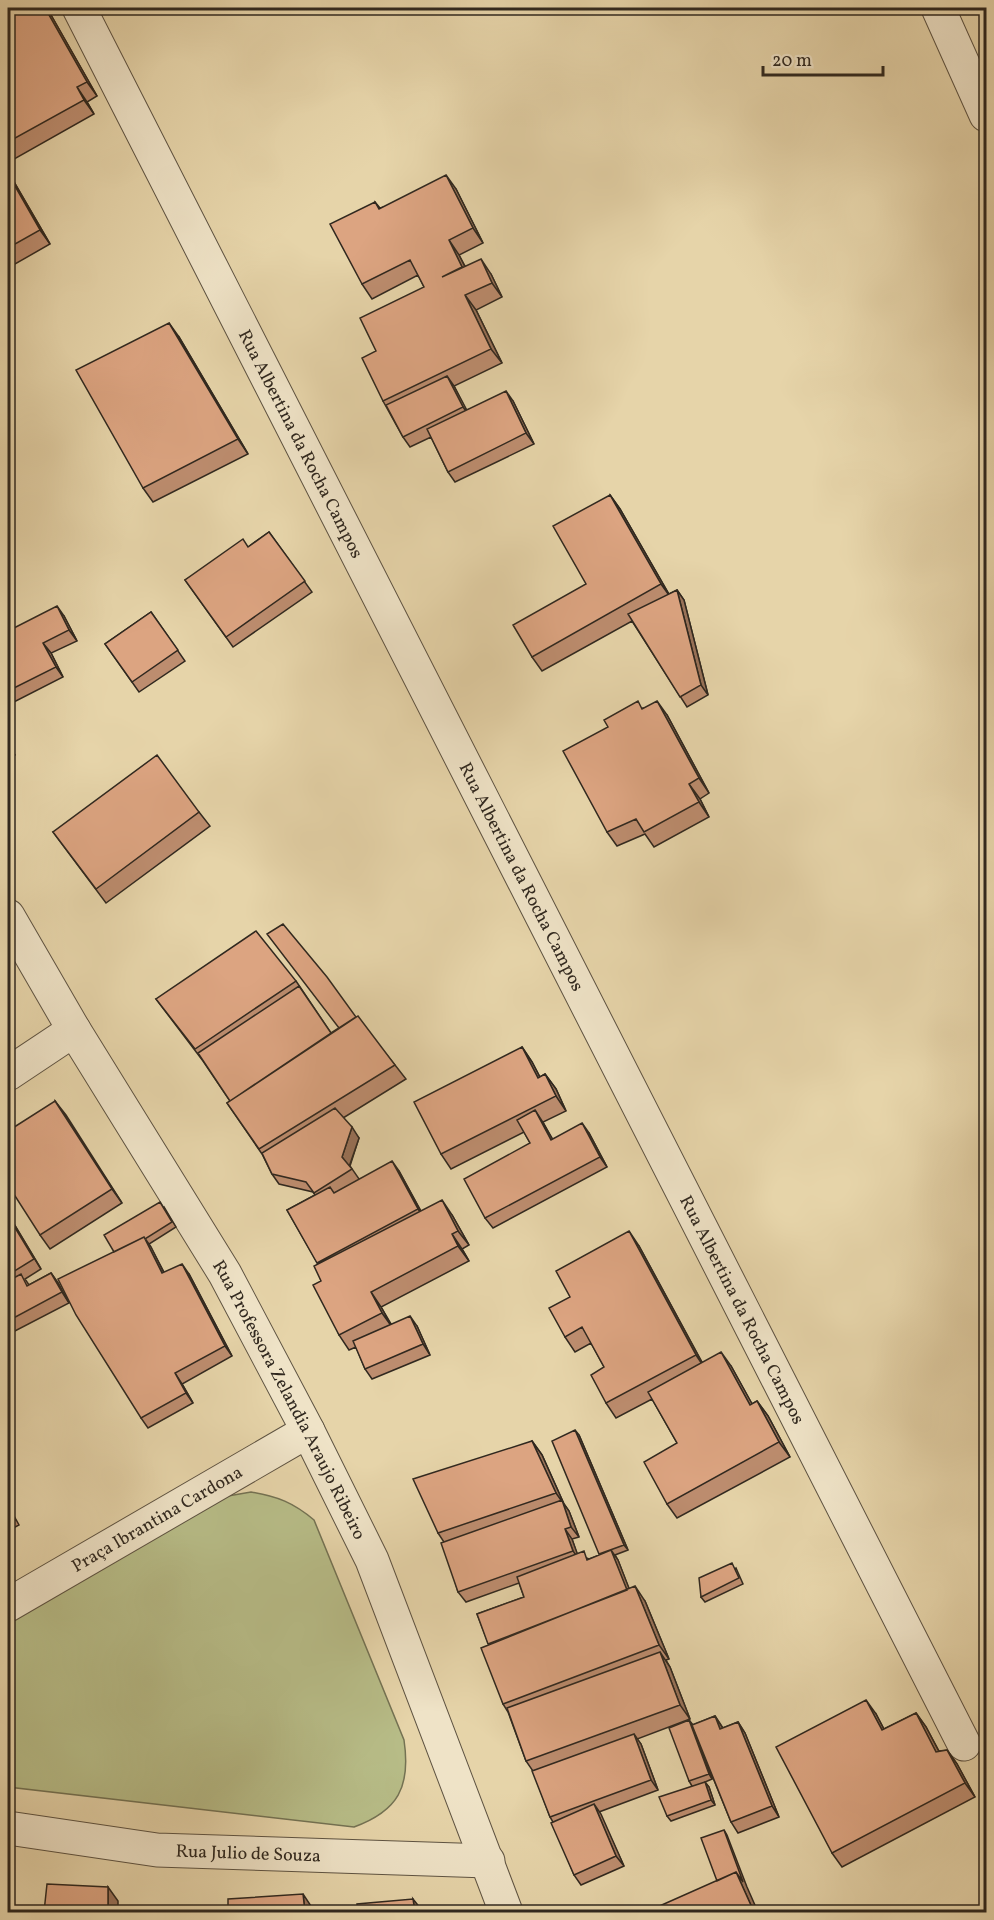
<svg xmlns="http://www.w3.org/2000/svg" width="994" height="1920" font-family="Vollkorn,serif">
<style>
.green{fill:#b7bc87;stroke:#747253;stroke-width:1.5}
.lines{fill:none;stroke-linecap:round;stroke-linejoin:round}
.minor-casing{stroke:#5e5342;stroke-width:35}
.minor{stroke:#efe3c7;stroke-width:33}
.wall{fill:#bd8d6f;stroke:#30281f;stroke-width:1.5}
.shaded-wall{fill:#9a735a;stroke:#30281f;stroke-width:1.5}
.building{fill:#dca481;stroke:#30281f;stroke-width:1.5}
.labels{text-anchor:middle;stroke-width:6;stroke-linejoin:round;paint-order:stroke}
.street-label{font-size:18px;fill:#30281f;stroke:#efe3c7}
</style>
<rect width="100%" height="100%" fill="#e6d4a9"/>
<filter id="stains"><feTurbulence type="fractalNoise" baseFrequency=".00333" numOctaves="4"/><feColorMatrix values="0 0 0 0 .2 0 0 0 0 .09 0 0 0 0 .02 0 0 0 .5 -.17"/></filter>
<radialGradient id="worn" r=".72"><stop offset=".6" stop-color="#630" stop-opacity="0"/><stop offset="1" stop-color="#630" stop-opacity=".3"/></radialGradient>
<!-- green -->
<path class="green" d="M251,1492c26,4 43,11 63,28l90,220c7,47 -6,71 -50,87l-346,-40v-165l220,-126z"/>
<g class="lines">
<defs>
<g id="minor">
<path id="s1" d="M79,8l885,1736"/>
<path d="M938,8l48,107"/>
<path id="s2" d="M8,916l66,114 151,244 83,157 64,129 134,352"/>
<path d="M8,1074l66,-44"/>
<path id="s3" d="M8,1605l300,-174"/>
<path id="s4" d="M8,1828l149,22 331,11"/>
</g>
</defs>
<!-- minor casing -->
<use href="#minor" class="minor-casing"/>
<!-- minor -->
<use href="#minor" class="minor"/>
</g>
<!-- wall -->
<path class="wall" d="M8,8h39l50,88 -10,6 7,12 -85,48 -1,-3z
M8,173l6,9 36,62 -42,24z
M456,189l27,54 -24,12 6,11 26,8 11,23 -26,13 26,53 -48,23 12,24 47,-9 21,43 -79,38 -7,-10 -17,-35 -21,10 -7,-10 -20,-36 -7,-50 48,-64 -6,-12 -46,24 -10,-15 13,-82 5,6z
M179,337l69,117 -95,48 -10,-14z
M610,495l10,14 49,85 8,-4 7,10 24,95 -21,12 -55,-86 -90,50 -10,-14 54,-73z
M269,532l43,60 -79,55 -48,-67 63,-33z
M151,612l34,49 -46,31 -34,-48z
M64,616l13,25 -26,12 12,24 -55,28v-74z
M643,708l24,7 42,78 -9,6 9,18 -55,30 -9,-13 -28,12 -10,-14z
M8,745l7,10 -7,7z
M199,812l11,14 -104,77 -53,-71z
M296,981l35,52 25,-16 39,48 11,14 -63,39 16,20 -9,28 9,13 40,-8 22,40 31,4 17,30 -7,4 7,12 -88,46 10,17 26,2 13,29 -58,24 -7,-10 -9,-22 -7,3 -10,-15 -18,-54 -3,-17 -31,-54 28,-15 -2,-3 -34,-8 -7,-10 -10,-20 -35,-51 3,-2 -27,-40 -47,-62z
M522,1047l10,15 8,15 5,-3 11,15 10,22 -23,11 9,17 37,-6 18,34 -114,61 -8,-10 45,-75 -6,-11 -73,37 -10,-15z
M55,1101l67,102 -72,46 -10,-14z
M164,1207l12,20 -27,17 15,28 25,2 43,82 -50,28 11,19 -45,25 -7,-10 -27,-166z
M8,1214l33,55 -16,10 4,6 22,-12 7,10 11,20 -56,29 -5,-8z
M639,1246l63,116 29,4 21,38 5,-3 11,15 22,41 -113,61 -10,-14 10,-61 -25,-44 -36,19 -10,-15 -2,-36 -13,-24 -16,9 -10,-15 5,-40z
M579,1435l49,115 -13,5 3,5 11,29 16,12 24,58 -3,1 4,7 20,52 -53,20 4,5 17,46 -59,22 25,54 -43,19 -7,-10 -21,-53 -3,-5 -17,-46 -7,-10 -18,-49 -5,-8 -14,-59 -12,-31 47,-17 -5,-14 -53,19 -8,-10 -14,-50 -6,-9 94,-92 10,14 22,49 5,7 10,26 -7,2 5,15 12,5 11,-4z
M8,1505l11,20 -11,6z
M736,1568l7,16 -38,18 -4,-5z
M916,1713l10,14 13,24 8,-1 10,14 18,33 -133,70 -10,-14 44,-139 8,15z
M715,1716l8,12 15,-6 7,11 34,84 -41,16 -7,-11 -33,-81 14,38 -7,3 4,5 6,18 -44,16 -4,-5 25,-30 -3,-5v-61l4,5z"/>
<!-- shaded-wall -->
<path class="shaded-wall" d="M45,8h2l50,88 -10,-14z
M77,87l10,15 7,12 -10,-14z
M8,173l6,9 36,62 -10,-14z
M446,175l10,14 27,54 -10,-15z
M449,240l10,15 13,26 -10,-14z
M481,259l10,15 11,23 -10,-14z
M465,295l11,15 26,53 -11,-14z
M169,323l10,14 69,117 -10,-15z
M447,376l7,10 17,32 -8,-11z
M506,391l7,10 21,43 -8,-11z
M610,495l10,14 51,89 -10,-14z
M677,590l7,10 24,95 -7,-10z
M57,606l7,10 13,25 -8,-11z
M43,643l8,10 12,24 -7,-10z
M657,701l10,14 42,78 -10,-15z
M689,784l11,15 9,18 -10,-15z
M522,1047l10,15 16,31 -10,-15z
M545,1074l11,15 10,22 -10,-15z
M55,1101l11,14 56,88 -10,-14z
M535,1110l7,11 17,29 -8,-10z
M582,1123l7,10 18,34 -7,-10z
M352,1127l7,11 -10,29 -7,-10z
M392,1161l7,10 26,48 -7,-10z
M442,1200l10,15 17,30 -11,-14z
M8,1214l33,55 -33,-53z
M629,1231l10,15 67,124 -10,-15z
M452,1234l10,15 7,12 -11,-15z
M144,1237l7,10 18,36 -7,-10z
M182,1264l7,10 43,82 -7,-10z
M51,1273l7,10 11,20 -7,-11z
M371,1292l10,15 11,20 -10,-14z
M410,1316l7,10 13,29 -7,-11z
M721,1352l10,14 30,54 -11,-15z
M175,1373l7,11 11,19 -7,-10z
M757,1401l11,15 22,41 -11,-15z
M575,1430l4,5 49,115 -4,-5z
M532,1441l10,14 22,49 5,7 10,26 -8,-10 -8,-24 -7,-10z
M565,1529l7,10 8,22 -7,-10z
M611,1550l7,10 16,41 -7,-10z
M635,1586l10,15 24,58 -10,-14z
M660,1652l10,15 20,52 -10,-14z
M866,1700l10,14 16,31 -10,-15z
M916,1713l10,14 21,40 -11,-15z
M715,1716l7,11 6,13 -8,-11z
M689,1720l4,6 19,53 -3,-5z
M738,1722l7,11 34,84 -7,-11z
M634,1734l7,10 17,46 -7,-10z
M947,1750l10,14 18,33 -10,-14z
M705,1782l4,5 6,18 -4,-5z
M594,1804l7,10 23,52 -8,-10z
M724,1830l3,5 20,52 11,25h-4l-18,-40z
M108,1887l10,14v11h-10z
M303,1894l10,15 1,3h-9z
M413,1899l8,10v3h-6z"/>
<!-- building -->
<path class="building" d="M8,8h37l42,74 -10,5 7,13 -76,42z
M8,174l32,56 -32,18z
M446,175l27,53 -24,12 13,27 -20,10 39,-18 11,24 -27,12 26,54 -108,52 -21,-43 14,-7 -16,-33 64,-31 -14,-27 -48,24 -32,-60 45,-22 4,7z
M169,323l69,116 -95,49 -67,-118z
M447,376l16,31 -60,30 -17,-32z
M506,391l20,42 -78,39 -21,-43z
M610,495l51,89 -129,73 -19,-32 73,-41 -33,-58z
M269,532l36,49 -79,56 -41,-57 58,-41 5,8z
M677,590l24,95 -21,12 -52,-83z
M57,606l12,24 -26,13 13,24 -48,24v-60z
M151,612l27,38 -46,32 -27,-38z
M638,701l4,8 15,-8 42,77 -10,6 10,18 -55,30 -8,-13 -29,13 -44,-81 45,-24 -4,-7z
M8,745l4,4 -4,4z
M157,755l42,57 -103,77 -43,-57z
M283,924l44,53 29,40 -17,11 -72,-94z
M256,931l40,50 -101,68 -39,-50z
M299,986l32,47 -101,68 -32,-48z
M358,1016l37,49 -136,84 -32,-46z
M522,1047l16,31 7,-4 11,22 -115,58 -27,-52z
M55,1101l57,88 -72,46 -32,-50v-54z
M335,1108l17,19 -10,30 10,12 -38,24 -8,-11 -34,-8 -10,-21z
M535,1110l16,30 31,-17 18,34 -115,61 -21,-39 66,-36 -13,-23z
M392,1161l26,48 -101,54 -30,-53 43,-23 4,6z
M442,1200l16,31 -6,3 6,12 -87,46 11,21 -43,22 -26,-50 8,-4 -7,-15z
M160,1202l12,20 -27,17 -1,-2 -30,15 -10,-17z
M8,1216l26,43 -26,16z
M629,1231l67,124 -90,48 -15,-28 13,-8 -22,-40 -17,10 -16,-29 21,-11 -14,-26z
M144,1237l18,36 20,-9 43,82 -50,27 11,20 -45,25 -65,-103 -18,-36z
M51,1273l11,19 -54,29v-40l13,-7 6,12z
M410,1316l13,28 -58,25 -12,-28z
M721,1352l29,53 7,-4 22,41 -112,62 -23,-42 33,-19 -29,-51z
M575,1430l49,115 -25,9 -47,-113z
M532,1441l24,52 -118,40 -25,-54z
M562,1500l9,27 -6,2 8,22 -115,41 -17,-49z
M8,1506l7,14 -7,3z
M611,1550l16,40 -139,54 -11,-30 47,-17 -7,-20 67,-26 3,9z
M732,1563l7,15 -38,19 -2,-19z
M635,1586l24,59 -156,59 -22,-56z
M660,1652l20,53 -154,56 -19,-53z
M866,1700l16,30 34,-17 20,39 11,-2 18,33 -133,70 -56,-106z
M715,1716l5,13 18,-7 34,84 -41,16 -39,-97z
M689,1720l20,54 -20,7 -20,-53z
M634,1734l17,46 -101,37 -18,-46z
M705,1782l6,18 -44,16 -8,-19z
M594,1804l22,52 -42,19 -23,-52z
M724,1830l19,52 -7,-10 -19,9 -16,-43z
M736,1872l18,40h-108z
M47,1884l61,3v25h-64z
M303,1894l2,18h-77v-13z
M413,1899l2,13h-57l-1,-8z"/>
<g class="labels">
<!-- street labels -->
<g class="street-label">
<text dy="6" stroke="none"><textPath href="#s1" startOffset="489">Rua Albertina da Rocha Campos</textPath></text>
<text dy="6" stroke="none"><textPath href="#s1" startOffset="975">Rua Albertina da Rocha Campos</textPath></text>
<text dy="6" stroke="none"><textPath href="#s1" startOffset="1461">Rua Albertina da Rocha Campos</textPath></text>
<text dy="6" stroke="none"><textPath href="#s2" startOffset="560">Rua Professora Zelandia Araujo Ribeiro</textPath></text>
<text dy="6" stroke="none"><textPath href="#s3" startOffset="172">Praça Ibrantina Cardona</textPath></text>
<text dy="6" stroke="none"><textPath href="#s4" startOffset="242">Rua Julio de Souza</textPath></text>
</g>
</g>
<!-- margin -->
<rect width="994" height="1920" fill="none" stroke="#e6d4a9" stroke-width="30"/>
<rect x="9" y="9" width="976" height="1902" fill="none" stroke="#30281f" stroke-width="3"/>
<rect x="15" y="15" width="964" height="1890" fill="none" stroke="#30281f" stroke-width="1.5"/>
<!-- scale -->
<path d="M763 66v9h120v-9" fill="none" stroke="#30281f" stroke-width="3"/>
<text x="772" y="66" font-size="18" fill="#30281f" stroke="#efe3c7" stroke-width="4.5" paint-order="stroke">20 m</text>
<rect width="100%" height="100%" filter="url(#stains)"/>
<rect width="100%" height="100%" fill="url(#worn)"/>
</svg>
